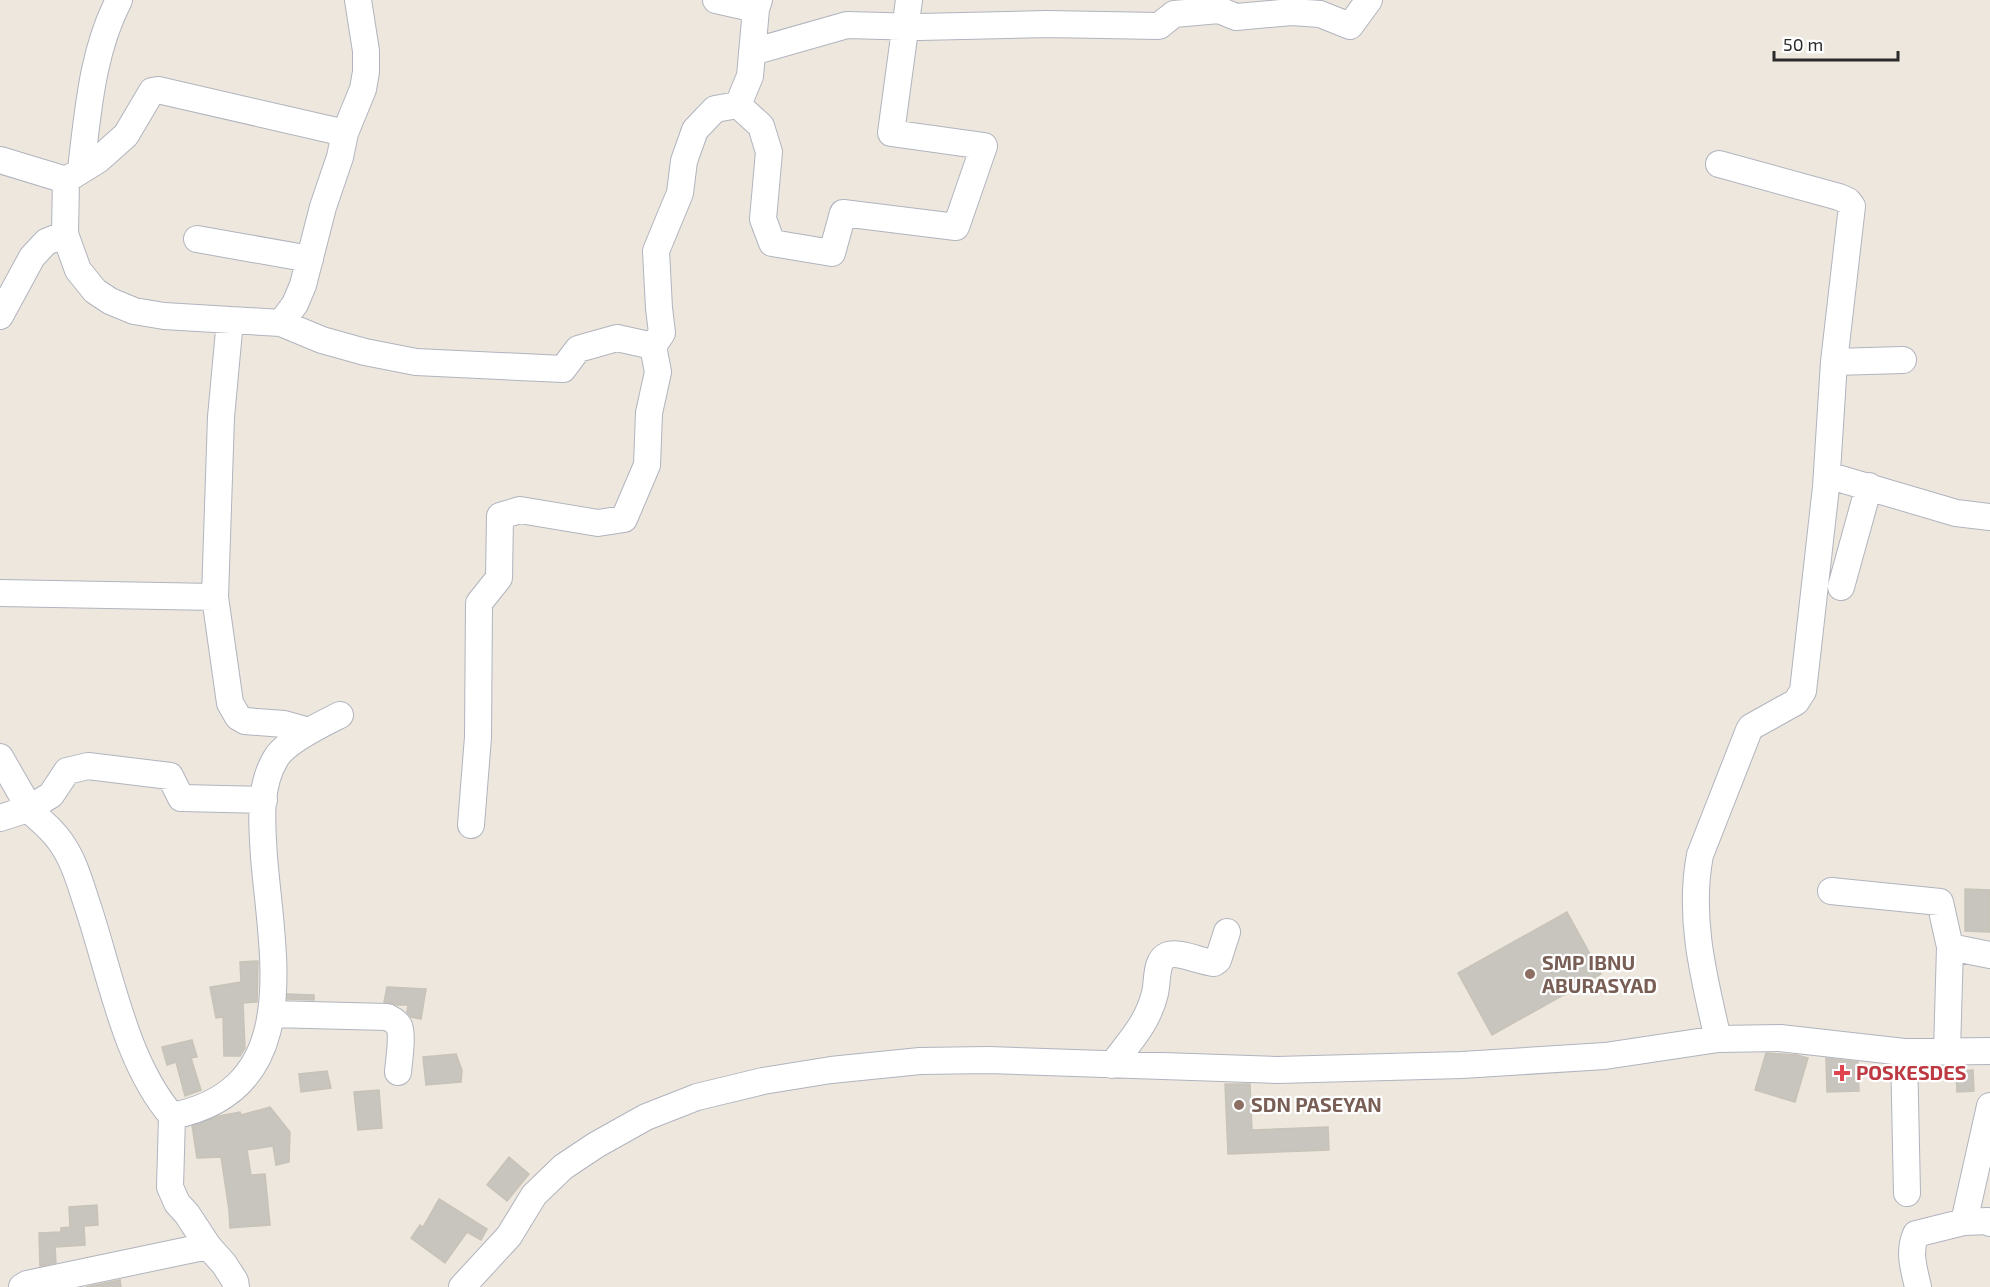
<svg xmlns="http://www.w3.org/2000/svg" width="1990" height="1287" font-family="'Exo 2',sans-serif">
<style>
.building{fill:#c8c4be;stroke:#c8c3b8;stroke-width:1.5}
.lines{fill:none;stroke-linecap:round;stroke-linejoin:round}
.minor-casing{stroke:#b1b4be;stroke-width:28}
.minor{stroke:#fff;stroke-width:26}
.education-dot{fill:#8d6e63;stroke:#fff;stroke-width:2}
.health-dot{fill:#e0444e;stroke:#fff;stroke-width:2}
.labels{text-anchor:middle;stroke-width:4.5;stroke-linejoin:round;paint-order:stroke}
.education-label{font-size:20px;font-weight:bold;fill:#785e54;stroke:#fff;text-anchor:start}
.health-label{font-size:20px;font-weight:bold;fill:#be3a42;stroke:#fff;text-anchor:start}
</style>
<rect width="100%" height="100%" fill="#ede7de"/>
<!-- building -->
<path class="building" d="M1965,889l25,1v42l-25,-1z
M1567,912l34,62 -109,61 -34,-62z
M258,961l-1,41 -14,1 2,45 -5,8h-16l-1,-39 -7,1 -6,-31 31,-5 -1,-20z
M387,987l39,2 -5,30 -10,-2 -4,-5 1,-7h-11l-13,-3z
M287,994l27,1v5l-27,-1z
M192,1040l5,17 -6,1 10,32 -16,6 -9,-34 -9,3 -5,-18z
M1766,1053l31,2 11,3 -13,44 -40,-12z
M456,1054l6,16 -1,12 -35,3 -3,-28z
M1826,1058l32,4 1,29 -32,1z
M1973,1070l1,21 -17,1 -1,-21z
M327,1071l4,17 -30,4 -2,-18z
M1225,1084h25l2,46 76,-3 1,23 -101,4z
M379,1090l3,38 -24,2 -4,-38z
M270,1107l20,25 -1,30 -13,3 -3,-19 -26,4 4,25 14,-1 5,51 -40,3 -1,-18 -8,-53 -24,1 -5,-33 27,-9 21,-4 1,3z
M509,1157l20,17 -22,27 -20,-16z
M439,1199l48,30 -6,11 -14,-8 -22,31 -34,-25 9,-13 3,2z
M97,1205l1,20 -14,1 1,19 -30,2 1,16 -16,3 -1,-33 22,-1v-4l9,-1 -1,-20z
M120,1280l1,7h-35z"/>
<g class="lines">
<defs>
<path id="minor" d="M716,0l40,9 3,-9
M752,52l95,-27 72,2 127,-3 113,2 15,-12 45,-4 17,7 56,-5 28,2 30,12 19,-26
M738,105l23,21 8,26 -6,67 9,24 60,10 11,-40 113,14 28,-81 -93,-13 18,-133
M0,160l66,20 -1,54 13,36 17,21 15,10 24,10 30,5 117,7 14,-19 8,-19 20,-78 17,-50 5,-24 18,-44 3,-17v-21l-8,-51
M81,169c7,-57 11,-117 38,-169
M66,180l32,-20 28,-25 26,-44 6,-1 187,43
M197,239l113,20
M0,316l32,-59 14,-15 19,-8
M230,320l-9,97 -6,180 15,106 8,14 7,4 39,3 25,7
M281,323l41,17 43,12 51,10 147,7 15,-20 39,-11 36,8 9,-13 -3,-25 -3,-57 24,-58 4,-32 11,-31 20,-21 23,-4 12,-29 6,-67
M1834,362l69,-2
M1827,475l129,38 34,4
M1841,587l28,-101
M0,593l215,4
M0,757l23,40 5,12 -28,9
M471,825l7,-88 1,-134 20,-25 1,-62 20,-6 78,13 26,-4 23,-54 2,-52 9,-41 -5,-26
M1831,891l109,11 10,45 -3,104
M1950,947l40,8
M271,1014l116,3c4,2 9,4 12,9 4,9 0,35 -1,46
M1718,1039c-14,-61 -30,-122 -18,-184l49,-125 2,-3 45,-25 7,-11 23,-204 8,-125 18,-156 -4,-5 -9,-4 -120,-33
M1904,1052l3,141
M1112,1065c18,-24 36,-42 43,-72 3,-12 0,-33 13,-38 10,-4 34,7 46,8l4,-3 9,-28
M1990,1106l-26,116 24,-1 2,2
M172,1116c133,-26 100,-160 92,-259 -2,-32 -6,-70 12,-99 10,-17 46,-34 64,-43
M22,1287l5,-3 181,-38
M236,1287l-1,-6 -11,-17 -16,-18 -21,-32 -10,-11 -7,-16 2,-71c-47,-54 -62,-144 -85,-212 -7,-21 -13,-44 -27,-63 -8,-12 -21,-22 -32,-32l23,-14 16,-24 21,-5 82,10 11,22 83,2
M462,1287l47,-51 25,-41 29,-28 33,-22 50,-28 51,-20 66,-16 68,-11 89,-9 68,-1 289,10 185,-5 143,-9 113,-17 62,-1 124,14 86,-1
M1918,1287c-4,-18 -10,-35 -2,-53l48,-12"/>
</defs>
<!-- minor casing -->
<use href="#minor" class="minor-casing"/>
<!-- minor -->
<use href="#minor" class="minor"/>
</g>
<!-- markers -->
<g class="education-dot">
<circle cx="1530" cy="974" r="6"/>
<circle cx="1239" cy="1105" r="6"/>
</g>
<path class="health-dot" d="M1839 1064h6v6h6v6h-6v6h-6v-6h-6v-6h6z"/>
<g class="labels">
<!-- education labels -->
<g class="education-label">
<text x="1542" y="970">SMP IBNU<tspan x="1542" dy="23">ABURASYAD</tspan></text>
<text x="1251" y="1112">SDN PASEYAN</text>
</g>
<!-- health labels -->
<g class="health-label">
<text x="1856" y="1080">POSKESDES</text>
</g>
</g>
<!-- scale -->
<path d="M1774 51v9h124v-9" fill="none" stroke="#2b2b2b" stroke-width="3"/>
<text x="1783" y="51" font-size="18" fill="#2b2b2b" stroke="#ffffff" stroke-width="4.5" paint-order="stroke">50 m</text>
</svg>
